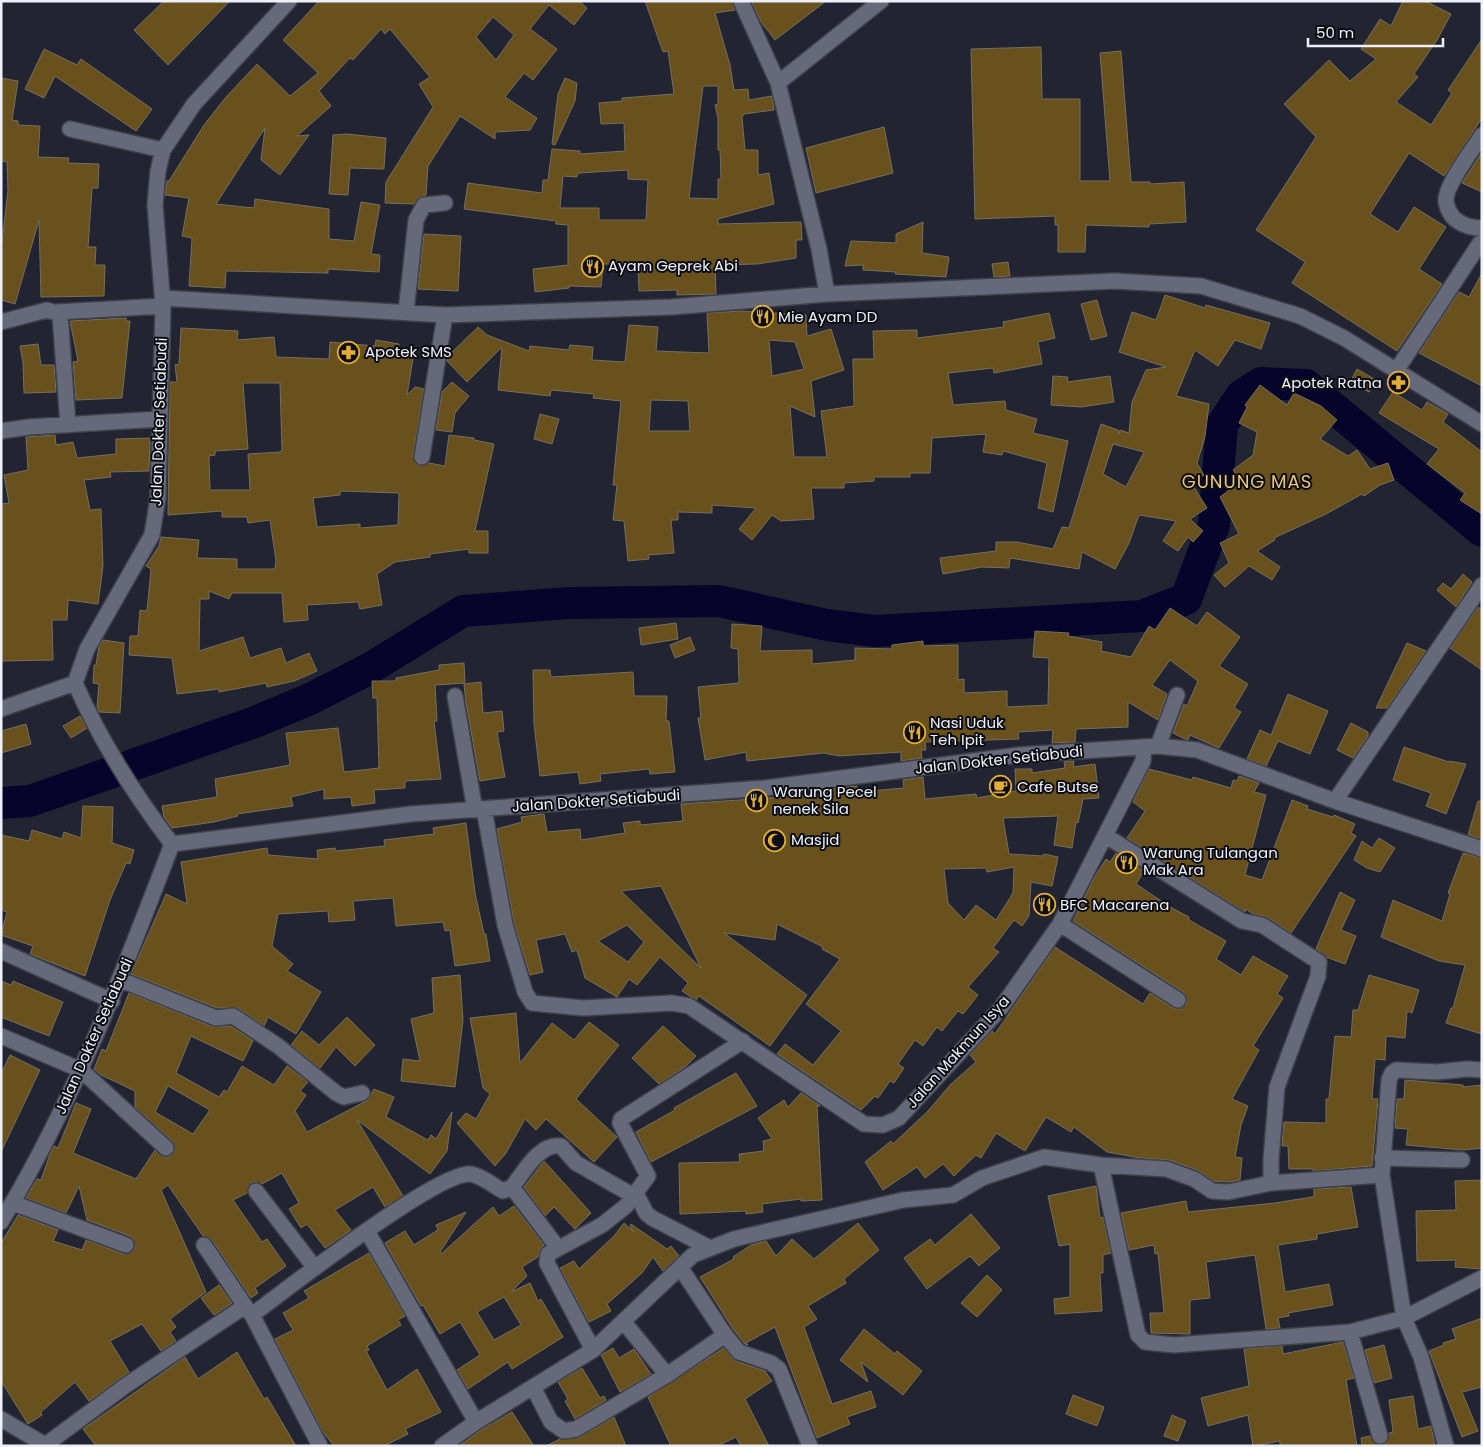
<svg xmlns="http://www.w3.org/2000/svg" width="1483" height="1447" font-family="Poppins,sans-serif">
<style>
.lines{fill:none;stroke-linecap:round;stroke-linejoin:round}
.river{stroke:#06042a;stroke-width:32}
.building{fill:#68511d;stroke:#766e5f;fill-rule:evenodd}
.minor-casing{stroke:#3e404a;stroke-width:18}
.minor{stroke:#666979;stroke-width:15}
.labels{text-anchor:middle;stroke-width:4;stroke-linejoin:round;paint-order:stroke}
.poi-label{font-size:15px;fill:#eef0f9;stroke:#0d0e14;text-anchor:start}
.street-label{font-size:15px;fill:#eef0f9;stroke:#0d0e14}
.quarter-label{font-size:18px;letter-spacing:1px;fill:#e8c47b;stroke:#0d0e14}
</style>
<rect width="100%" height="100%" fill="#222531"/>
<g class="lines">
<!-- river -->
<path class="river" d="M1,803l29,-2 225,-79 55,-23 59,-30 94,-58 106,-8 150,-2 108,24 48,6 267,-15 44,-17 28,-74 8,-100 19,-29 20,-13 45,2 176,146"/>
</g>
<!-- building -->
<path class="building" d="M164,1h66l-62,64 -34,-35z
M319,1h260l8,7 -13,17 -25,-20 -19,24 27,20 -24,31 -9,-7 -19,24 32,21 -7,12 -35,2v7l-35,-23 -32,50 -2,29 -8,3 -4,6 -29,-1 1,-21 47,-75 -14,-23 11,-7 -40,-48 -5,5 -4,-5 -28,31 -3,-2 -31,33 12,15 -34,30 12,-1 -29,40 -19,-15 4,-32 -49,76 38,4 1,-9 74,10v30l25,2 7,-39 19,3 -9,49 9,1 -1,17 -51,-3v4l-102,-2 -1,17 -36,-2 3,-48 -10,-2 7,-38 -24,-3 2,-14h2l35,-56 22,-28 31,-33 33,32 28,-23 -35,-33zM493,17l21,18 -18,25 -20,-23z
M645,1h87l3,9 -20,3 15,52 4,25 14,-1 1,11 23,-4 2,14 -30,4 -2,3 3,33h13v25l11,-2 5,31 -56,15v5l83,-2 1,18h-6v18l-39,6 -42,1 1,29 -39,1v-5l-38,1 -1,-27h-35l-2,23 -32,-1v2l-34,4 -2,-23 35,-4v-40l-12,-1v-3l-92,-12 4,-26 74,10 1,-13h5l4,-31 28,2v3l45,-3 -1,-28 -23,1 -2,-21 23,-2v-3l52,-4 -6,-43 -5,1zM703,86h15v18l-3,1 3,13v32h2l1,29h-3v20l-29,-1zM628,170v9l20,1 -2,40h-47v-12h-39l3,-32 14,1 1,-4z
M751,1h75l-51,39 -14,-18z
M1403,1h22l26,13 -14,26 -23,34 4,3 -22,25 35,23 21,-32 -4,-3 34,-51v79l-38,58 -35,-23 -39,61 28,18 16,-25 32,20 -27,42 23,15 -45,67 -105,-68 13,-21 -49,-32 60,-93 -32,-33 45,-44 21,21 26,-22 -15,-10 19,-30 11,7z
M1041,47l1,52h38v82h30l-10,-128 21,-2 10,131h19v2l34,-2 2,40 -37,2v3l-63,-2 -1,27h-27v-27h-3v-9l-80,3 -4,-170z
M44,49l33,16 4,-6 71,50 -16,22 -81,-55 -11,22 -19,-9z
M1,78l17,3 -6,39 6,1v4l22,1 -2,31 31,1 -1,5 31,1 -1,24h-6l-4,59h8l-1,18h10l-1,31 -63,1 -2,-77 -24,84 -14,-4v-49l7,-61 -1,-28 -6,-1z
M565,78l12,5 -2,18 -20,44 -3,-1 6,-50z
M884,127l9,46 -77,20 -10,-45z
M347,134l39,4 -2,31 -34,-1 -2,27 -19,-1 4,-59z
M1482,152v40l-20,-9z
M923,222l-1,31 27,4 -3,20 -51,-3 1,-2 -33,-2v-5l-18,1 6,-25 45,2v-9z
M424,234l37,2 -3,55 -40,-2z
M1008,262l2,14 -16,1 -2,-13z
M1482,273v113l-63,-33 40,-61 10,5z
M1165,295l40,13 1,-3 64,18 -9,26 -26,-9 -17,26 -23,-16 -19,46 33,8 -4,33 -8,26 7,12 -12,9 15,24 -17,11 13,12 -10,11 -5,-5 -10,14 -15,-10 13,-20 -37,-6 -10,28 -14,26 -33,-17 -3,17 -69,-11 -1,10 -27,-1 -39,7 -3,-16 56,-7v-9h21l36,7 9,-22 7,1 32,-104 17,6 1,4 1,-4 9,3 3,-31 14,-32 20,-3 -47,-15 13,-40 24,8zM1113,444l31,8 -18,35 -23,-13z
M1097,300l10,36 -16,4 -10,-36z
M741,311l65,4 1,21 24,-7 13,41 -33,11 4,36 -25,-11 4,51h33l-6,-46 33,-5 -1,-47h21l-1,-28 44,-1v8l87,-11 -1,-5 46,-9 6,25 -17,4 4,22 -48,9 -1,-5 -45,5 5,32 52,-4 1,9 31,9 -4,14 35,8 -15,71 -15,-4 9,-45 -44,-12 -1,4 -19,-3 3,-18 -54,4 -2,35h-20v4h-36v4l-30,2v5h-33l3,31 -33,2 -9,-6 -20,25 -13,-11 17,-21 -44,-3v8l-34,-1v8h-7l3,33 -26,2 1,4 -21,2 -4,-40 -11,-1 4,-35h-4l8,-84 -28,-3 1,-4 -43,-4 -1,6 -52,-6 4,-43 -35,35 -20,-21 1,-5 30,-29 9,8 42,16 1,-5 39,4 1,-5 23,2 -1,13 33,2 4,-37 29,2 -2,24 53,2 -2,-40zM769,340l26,2 9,27 -32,7zM651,400l37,1 2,30h-41z
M126,318v3h4l-8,77 -46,2 -3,-38 5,-1 -8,-40z
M181,328l57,3 -1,9 37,-3 2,20 53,2 1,-17 45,4 1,-6 23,4 -1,7 16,2 -7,42 8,-8 9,2 -11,67 3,8 5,2 8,-3 16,3 4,-31 25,3v2l20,4 -19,87h13v22h-19v-4l-39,5v3l-35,5 -18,12 5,31 -22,4 -2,-7 -51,3 1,15 -24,2 -2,-29h-50l-3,6 -20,-8v8h-9l-1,52 44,-14 7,21 31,-10 5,15 23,-10 8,18 -23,10 -27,6 -1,-4 -47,9v-3l-42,5 -5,-36 -43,-3 1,-19h8l2,-26 7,1 4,-42 -5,-3 13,-20 2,-9 38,3 -2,18 40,1v10h38l1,-8 -6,-41 -22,3 -1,-6h-25v-6l-54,4 2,-133h7l-2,-17 4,-1zM243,383h37l2,67 -2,2 -32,2 2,36h-40l-1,-34 6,-1v-4l33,-2zM340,491l59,2 -1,32 -38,3v-4l-43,3 -4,-29 27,-3z
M38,344l3,21h13l2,27 -32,1 -1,-30 -3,-17z
M1357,369l19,11 -7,12 -19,-10z
M1053,376l15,1 -1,5 43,-6 4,26 -33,5 -30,-2z
M452,382l17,14 -14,17 -3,19 -16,-2 6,-38z
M1260,385l27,20 7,-12 27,13 16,14 -17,19 28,17 9,-6 13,19 18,-6 6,17 -14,5 -16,11 -2,-2 -36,20 -52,24 1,2 -18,11 23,16 -8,13 -23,-14 -24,21 -11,-12 15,-12 -9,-20 19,-9 -19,-37 21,-16 -8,-11 20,-15 4,-23 -18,-9 8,-16 -2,-2z
M1393,392l29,18 5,-8 21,12 -5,8 39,30v62l-22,-14 5,-7 -38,-29 12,-15 -60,-36z
M540,414l19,5 -7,25 -18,-5z
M55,435l1,10 17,-3 4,16 39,-4v-15l34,-1 -1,33 -39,1 1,5 -27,3 6,30 11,-1 2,57 -5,38 -30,-4 -1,20h-15l1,40 -52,1v-157l8,-1 -5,-28 24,-5 -2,-33z
M1463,574l9,8 -16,25 -19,-17 6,-7 8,6z
M1478,607l4,3v60l-32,-22z
M1170,608l27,18 10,-14 33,25 -21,29 29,18 -14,24 7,4 -22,36 -29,-13 -2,5 -3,-1 -12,-6 11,-29 3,2 11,-25 -28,-21 -18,25 15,9 -9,26 -30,-18v25l-52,2 -1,13 -23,1 1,-13 -35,2 1,7 -94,3 1,8h-5l1,8 -21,3v-9l-62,4 -15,-3 -77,8 -1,-9 -41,8 -7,-42h3l-3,-31 41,-4 -1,-34 -7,-1 1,-24 30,2 -2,25 52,-1v14l43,-4v-12l37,1v-4l31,-4v5l35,-1v35l6,-1v14l43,-2v16l41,-2 1,-47 -16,-1 2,-26 34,2 -1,3 34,6 -1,9 30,6 18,-31 6,4z
M676,623l2,16 -37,6 -2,-17z
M690,637l5,13 -20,8 -5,-13z
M103,640l21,3 -4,70 -21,-1 -2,-4 2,-24 -6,-1 1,-18h2l3,-19z
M1407,643l19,8 -39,57h-11z
M464,663l1,20 -30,2 2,36h-3l7,58 -36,2v7l-31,2 1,13 -23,3 -1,-9 -27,2v-10l-33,8 2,9 -56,8 1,2 -24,6 -42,6 -8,-11 -2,-11 55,-9 -2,-18 75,-14 -4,-32 52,-5 6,44 35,-4 -2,-70h-4l-1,-17h24v-3l43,-8v-5z
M533,670h17l1,7 82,-5 1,24h33l-1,25h3l6,51 -25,2 -1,-5 -49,5 1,7 -21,3 -2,-12 -38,4 -6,-52z
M481,682l2,31 19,-2 2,20 -7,1 8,45 -25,4 -14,-78 -2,-19z
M1288,694l40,17 -18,43 -32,-13 -12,25 -19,-7 13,-29 11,5z
M80,716l7,12 -16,10 -8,-12z
M1351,723l17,9v4l-15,22 -16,-8z
M26,724l5,20 -30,9v-22z
M1404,747l45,15v-1l17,3 -20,50 -20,-8 5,-13 -38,-13z
M1064,761h10l-1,6 22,-3 4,34 -16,1 -5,24 -2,-1 -4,26 -18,-3 4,-29 -55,2 6,36 34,2 1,-2 14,3 -6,29 -21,-4 -2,34 -7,10 -8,-6 -21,28 6,4 -31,35 10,8 -15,19 -5,-3 -16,20 -5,-4 -14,19 -8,-6 -17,24 6,4 -10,15 -4,-2 -12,17 -3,-2 -14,14 -84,-56 8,-10 28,21 28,-34 -35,-27 34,-45 -18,-10 1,-2 -46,-23 -2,16 -51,-7 83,62 -37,51 -71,-50 -3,4 -14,-9 6,-8 -28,-26 -23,28 -8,-6 -12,18 -32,-19 -8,-28 -5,2 -7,-18 -29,6 7,32 -13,3 -16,-52 -17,-94 25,-7 -1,-5 23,-3 3,18 33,-3 1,11 44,-7 -2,-10 17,-2v4l43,-4 -2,-17 145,-10v-4l22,-3 9,-1 1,6 46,-4 -1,-8 20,-3 2,22 51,-5 1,4 39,-7 -1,-22h17v4l33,-5zM1014,867l-1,26 -17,27 -20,-15 -12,15 -16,-17 -4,-34 42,-1 1,4zM661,886l40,82 -80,-77zM627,925l17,17 -16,20 -30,-21z
M1149,769l43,11 1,-3 38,11 2,-8 4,1 2,-5 20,7 -5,9 12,3 -21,80 17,5 30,-80 16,6 -1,3 26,8 1,-2 21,9 -4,9 5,3 -65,97 -24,-16 -14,-3 -7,-5 -1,3 -118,-74 18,-27 -12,-9z
M1478,801h4v38l-14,-4z
M83,806l30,1 -1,36 22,7 -4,14 -4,-1 -16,37 -25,76 -55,-22 3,-8 -32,-11 6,-23 -6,-2v-75l28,6 3,-11 30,9 2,-7 17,6z
M466,823l9,70 9,41h2l4,27 -35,5 -5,-36 -5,1 -2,-9 -47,4 -3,-28 -40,3 2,19 -26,2 -1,-11 -50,3 -6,32 21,18 -6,7 34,21 -25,42 -28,-17 -4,9 -26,-18h-21l-86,-34 35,-80 21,10 -6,-42 86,-14 1,7 50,4 -1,-9 18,-2 1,3 49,-5 -1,-6 50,-6 -1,-6z
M1379,838l16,10 -15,24 -13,-4 -13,-8 8,-19 10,7z
M1116,853l28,18 -8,13 34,23 19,10v3l37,21 -10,18 25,16 12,-19 35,20 -11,18 6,4 -30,48 6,4 -27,49 16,7 -7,19 -6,32 7,1 -2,22 -10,2 -17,-1 -16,-11 -28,-10 -29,-2 -33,-6 -33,-25 -3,5 -25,-15 -21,34 -29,-18 -15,25 -5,-3 -22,21 -11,-12 -18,14 -8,-11 -34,23 -18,-28 26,-21 2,3 35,-33 23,-27 25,-22 -6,-7 22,-24 3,3 60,-87 88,57 7,-11 23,15 5,1 8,-4 1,-5 -4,-8 -110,-71 21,-43 12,-19 4,3z
M1463,853l19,5v176l-36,-11 5,-15h2l12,-43 -26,-4 -58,-24 12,-37 49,21 8,-27 -2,-1z
M1340,892l15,8 -14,30 15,6 -11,28 -19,-7 -10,-8z
M460,975l3,45 -8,67 -54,-6 2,-22 17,2 -9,-42 23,-6 -2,-35z
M1369,975l50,15 -7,23 -5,-2 -2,27 -19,-2 -1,24 -10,-1 -3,40h6l-6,67 -59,5v-2h-24l-1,-23h-6l2,-24 42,1v-24h3l6,-63 16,1 2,-27h5z
M1,981l10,4 2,-4 50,21 -14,34 -48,-19z
M129,993l84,34 18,-1 22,15 -10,20 -52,-25 -15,37 43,24 5,-7 3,2 15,-26 32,19 13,-19 21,16 -8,9 6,4 -11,16 12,21 61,-32 6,-11 20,8 -8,20 42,23 3,-5 5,4 16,-27 -5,39 -17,23 -73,-54 46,76 -18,11 -12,-20 -38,23 16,20 -26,18 -18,-24 -6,4 -12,-19 10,-6 -17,-30 -20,11 -7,-2 -4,1 -4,10 -14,7 29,42 5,-3 19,27 -31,22 3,5 -7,5 -39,-58 -9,-4 -35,-51 -7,5 45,102 -36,27 6,8 -6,5 6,9 -15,10 -19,-27 -32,17 19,31 -40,29 -14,-19 -34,30 1,3 -14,9 -27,-43v-138l8,-13 9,-15 40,15 -5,11 29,9 4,-10 37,14 9,-2 3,-4 -2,-9 -3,-3 -43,-16 -8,-34 -13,27 -40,-15 11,-19 4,1 10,-29 3,-5 4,2 18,-45 15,6 -18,44 63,26 19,-29 9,7h5l6,-7 -3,-9 -37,-34v-16l-34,-16 -7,-6 8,-20 4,2zM168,1086l42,24 -17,24 -38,-22z
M516,1013l4,50 32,-40 22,17 15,-18 30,23 -43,54 41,38 -23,25 -48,-43 -10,11 -11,-11 -19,34 -11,13 -38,-43 9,-10 10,6 14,-25 -7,-6 -13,-70z
M347,1017l28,28 -20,21 -19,-19 -16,21 -29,-23 11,-14 17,14z
M663,1026l33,30 -10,10 -27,18 -27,-26z
M10,1055l30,15 -39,82v-78z
M736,1073l21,33 -106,56 -15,-30 39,-22 -1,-2z
M1405,1080l58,5v2l19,-2v63l-19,2 -57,-5 2,-16 -13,-1 2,-29h7z
M801,1093l19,13h-3l5,94 -21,1v-2l-39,5 1,8 -17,2v-3l-66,3 -1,-51 61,-1 -1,-8 25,-3 -1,-10 9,-2 -14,-21 26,-18 4,7z
M544,1161l47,52 -16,16 -21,-22 -9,9 -21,-29z
M1482,1180v89l-27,-2 1,-7 -39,1 -1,-50 40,-1 -1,-29z
M1096,1186l4,32 3,-1 8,36 -8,2v18h-3l2,38 -47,3 -1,-15 16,-2v-53l-11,2 -11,-50z
M1351,1187l7,40 -41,7v5l-39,6 7,47 44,-8 4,21 -45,8 1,3 -11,2 2,10 -14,1 -11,-74 -49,7 4,36 -20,2v34l-39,-1 -1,-20h14l-6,-60 -3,1 -1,-9 -25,5 -8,-37 65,-12 2,11 87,-9 37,-6 2,-1v-7z
M514,1206l30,39 -4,4 -2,8 -16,10 5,9 -16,16 19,-9 8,18 3,-2 22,38 -51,32 -4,-7 -40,27 -11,-19 23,-15 -20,-33 -20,12 -17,-29 -2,1 -36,-63 20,-12 9,14 24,-15 -2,-5 30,-13 -26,40 1,2 52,-47 6,9zM504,1297l17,28 -27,15 -17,-28z
M971,1214l29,34 -21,18 -9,-10 -43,33 -23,-31 26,-19 5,6z
M624,1223l10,9 -4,-6 1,-2 36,25 4,-3 8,10 -16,15 -10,-14 -11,16 -35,31 4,7 -22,11 -29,-54 14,-7 5,8 35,-33z
M858,1223l21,27 -35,29 2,4 -38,23 9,13 -13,8 28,77 39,-13 5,16 -29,10 3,7 -33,14 -42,-111 -29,16 2,2 -3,-1 -12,-15 -33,-52 34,-18 -1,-2 18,-12 15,-4 10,15 16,-17 22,20z
M369,1253l36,63 -7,4 3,5 -34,21 2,4 -3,1 21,39 30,-21 24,43 -36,17 3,5 -24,12h-50l-11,-14 -48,-93 18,-9 -10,-17 26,-15 -5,-7z
M987,1275l15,15 -25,27 -16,-14z
M219,1285l13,18 -18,12 -13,-17z
M1482,1318v69l-20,5 16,39 -16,6 -33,-86 15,-6 -1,-2 13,-4 -4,-10z
M864,1329l31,25 2,-3 25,20 -19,24 -42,-33 7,20 -28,-22z
M1343,1342l11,36 -8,2 11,66h-77v-5l-27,5 -5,-31 -40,11 -7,-28 48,-12 -5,-37 38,-3 1,8z
M1384,1345l8,33 -18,5 -9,-33z
M613,1348l6,10 15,-9 17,25 -31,18 -19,-37z
M724,1348l11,13 30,10 7,10 -27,18 24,47h-28l-5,-9 -19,9h-46l-23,-49z
M237,1352l27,47 3,-2 29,49h-200l-13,-17 102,-72 13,22z
M582,1368l18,30 4,-2 2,4 -31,19 -10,-18 3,-2 -10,-17z
M1073,1395l31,12 -7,19 -31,-12z
M1413,1396l5,33 13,-3 4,20h-73l-1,-8 9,-2 7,9 9,-2 3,-10 4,-1 -4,-32z
M512,1412l22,34h-75l22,-16z
M1172,1415l14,6 -8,20 -14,-5z
M614,1417l12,29h-80l14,-7 20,-2z"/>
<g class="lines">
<defs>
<path id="minor" d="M741,1l37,82
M70,129l93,21
M1482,135c-9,14 -37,51 -36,65 0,7 5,16 10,20 8,6 16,8 26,8
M827,294l-8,-45 -41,-166 103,-82
M163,298l282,17 227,-8 155,-13 288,-13 86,5 99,30 44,22 138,86
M57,312l106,-6
M406,312l10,-92 8,-15 21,-2
M1,322l46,-12 13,4 8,111
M1396,371l84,-128
M1,431l28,-4 131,-8
M422,457l23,-142
M455,696l20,114
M1,709l74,-26
M1158,746l19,-51
M1335,801l147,-216
M484,809l21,116 20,67 7,11 51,5 89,-5 17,3 175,118 19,1 16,-7 102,-110 59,-84 83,-163 1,-14
M1106,836l136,85 20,4 57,37 -1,14 -41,111 -6,72v24
M172,844l239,-30 354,-26 254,-33 139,-9 39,4 138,51 147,48
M172,844c-38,-50 -72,-104 -97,-161l12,-34 65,-114 6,-38 5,-191 -8,-101 3,-34 5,-21 31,-46 95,-103
M1060,924l118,76
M1,951l111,50
M121,980l95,38 17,-2 45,30 58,47 8,4 18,-4
M1,1036l80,34 85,78
M1382,1158l80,2
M1101,1165l37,170 7,7 29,3 176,-13 54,-14 78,-40
M512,1187c12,-15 28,-45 49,-41l15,17 63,36 7,14 6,5 58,30
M256,1191l59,77
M13,1203l113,42
M1,1222c72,-119 122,-249 171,-378
M367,1231l109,191
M204,1245l41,61
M252,1315c36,-27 181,-140 217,-141 10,0 25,12 34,17l9,-4 46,61
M623,1321l44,54 58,-40 -45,-68
M1350,1332l30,104
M725,1335l14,17 32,11 8,6 31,77
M593,1350l-46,-87 1,-9 54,-29 24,-19 22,-30 -28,-53 1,-4 122,-78
M533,1387l18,35 13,9 12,-2 91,-54
M1,1419l46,27
M44,1446l81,-60 120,-80 7,9 68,131
M442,1446l34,-24 117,-72 100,-95 41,-16 169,-39 50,-5 29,-17 62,-21 57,8 65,4 28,10 18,12 16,1 43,-9 111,-8
M1446,1446l-25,-89 -17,-39 -22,-143 7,-95 3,-7 4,-3 41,2 30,-3 15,1"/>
</defs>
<!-- minor casing -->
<use href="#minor" class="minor-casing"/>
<!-- minor -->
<use href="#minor" class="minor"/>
</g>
<!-- icons -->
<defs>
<symbol id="restaurant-ring" viewBox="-11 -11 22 22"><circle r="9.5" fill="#0d0e14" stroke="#e3ae35" stroke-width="1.5"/><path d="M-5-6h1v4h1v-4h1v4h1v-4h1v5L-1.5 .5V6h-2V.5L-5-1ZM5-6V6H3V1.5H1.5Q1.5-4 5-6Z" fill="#e3ae35"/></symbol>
<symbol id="pharmacy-ring" viewBox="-11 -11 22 22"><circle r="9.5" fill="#0d0e14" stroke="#e3ae35" stroke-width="1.5"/><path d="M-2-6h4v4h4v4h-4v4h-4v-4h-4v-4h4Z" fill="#e3ae35"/></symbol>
<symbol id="cafe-ring" viewBox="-11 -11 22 22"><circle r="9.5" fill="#0d0e14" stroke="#e3ae35" stroke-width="1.5"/><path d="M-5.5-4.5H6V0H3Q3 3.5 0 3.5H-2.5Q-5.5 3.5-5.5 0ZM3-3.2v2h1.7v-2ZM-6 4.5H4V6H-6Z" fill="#e3ae35"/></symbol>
<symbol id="mosque-ring" viewBox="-11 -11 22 22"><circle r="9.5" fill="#0d0e14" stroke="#e3ae35" stroke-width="1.5"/><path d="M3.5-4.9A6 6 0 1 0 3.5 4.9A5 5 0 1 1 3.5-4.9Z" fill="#e3ae35"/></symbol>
</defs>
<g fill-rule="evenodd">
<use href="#restaurant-ring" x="580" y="254" width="25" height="25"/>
<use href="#restaurant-ring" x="750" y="304" width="25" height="25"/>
<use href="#pharmacy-ring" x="336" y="340" width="25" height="25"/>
<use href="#pharmacy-ring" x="1386" y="370" width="25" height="25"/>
<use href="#restaurant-ring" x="902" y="720" width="25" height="25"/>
<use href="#cafe-ring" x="988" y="774" width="25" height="25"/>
<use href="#restaurant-ring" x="744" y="788" width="25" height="25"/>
<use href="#mosque-ring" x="762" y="828" width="25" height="25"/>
<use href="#restaurant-ring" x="1114" y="850" width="25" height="25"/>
<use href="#restaurant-ring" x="1032" y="892" width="25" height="25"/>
</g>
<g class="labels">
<!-- poi labels -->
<g class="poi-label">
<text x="608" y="271">Ayam Geprek Abi</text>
<text x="778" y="322">Mie Ayam DD</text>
<text x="365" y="357">Apotek SMS</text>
<text x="1382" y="388" text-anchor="end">Apotek Ratna</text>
<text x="930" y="728">Nasi Uduk<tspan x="930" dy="17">Teh Ipit</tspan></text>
<text x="1017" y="792">Cafe Butse</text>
<text x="773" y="797">Warung Pecel<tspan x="773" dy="17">nenek Sila</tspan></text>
<text x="791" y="845">Masjid</text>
<text x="1143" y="858">Warung Tulangan<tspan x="1143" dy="17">Mak Ara</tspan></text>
<text x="1060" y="910">BFC Macarena</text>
</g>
<!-- street labels -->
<g class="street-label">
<text transform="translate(159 422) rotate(-88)" y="5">Jalan Dokter Setiabudi</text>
<text transform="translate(999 760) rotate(-6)" y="5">Jalan Dokter Setiabudi</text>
<text transform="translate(596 801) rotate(-4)" y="5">Jalan Dokter Setiabudi</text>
<text transform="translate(94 1036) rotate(-66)" y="5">Jalan Dokter Setiabudi</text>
<text transform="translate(958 1052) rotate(-48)" y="5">Jalan Makmun Isya</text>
</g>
<!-- quarter labels -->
<g class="quarter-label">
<text x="1247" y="488">GUNUNG MAS</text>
</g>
</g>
<!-- border -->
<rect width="1483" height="1447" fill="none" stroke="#eef0f9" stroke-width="5"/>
<!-- scale -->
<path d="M1308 38v8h135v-8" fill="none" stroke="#eef0f9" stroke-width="2.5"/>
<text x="1316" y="38" font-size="15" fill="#eef0f9" stroke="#0d0e14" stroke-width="4" paint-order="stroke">50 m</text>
</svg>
